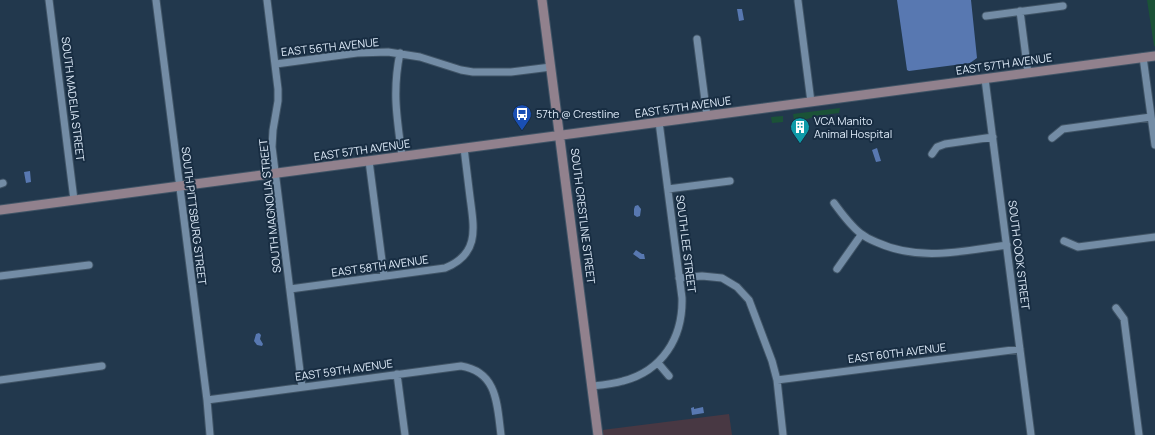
<svg xmlns="http://www.w3.org/2000/svg" width="1155" height="435" font-family="Manrope,sans-serif">
<style>
.industrial{fill:#483843}
.green{fill:#1b5237}
.water{fill:#5878b1}
.lines{fill:none;stroke-linecap:round;stroke-linejoin:round}
.street-casing{stroke:#405466;stroke-width:9}
.secondary-casing{stroke:#405466;stroke-width:11}
.street{stroke:#738ca5;stroke-width:7}
.secondary{stroke:#91818d;stroke-width:9}
.labels{text-anchor:middle;stroke-width:4;stroke-linejoin:round;paint-order:stroke}
.street-label{font-size:11px;fill:#deebf9;stroke:#182d42}
.poi-label{font-size:11px;fill:#deebf9;stroke:#182d42;text-anchor:start}
</style>
<rect width="100%" height="100%" fill="#22384d"/>
<!-- industrial -->
<path class="industrial" d="M729,414l3,21h-129l-1,-5z"/>
<!-- green -->
<path class="green" d="M1147,0h8v46h-1z
M840,108l-1,5 -23,3 -9,3 -13,1 -1,-6z
M783,116v6l-11,1 -1,-6z"/>
<!-- water -->
<path class="water" d="M897,0h74l6,58 -7,5 -61,8 -2,-1z
M737,9h5l2,11 -5,1z
M877,148l4,13 -5,1 -4,-12z
M30,171l1,11 -5,1 -2,-11z
M638,205l3,4 -1,7 -3,1 -3,-2v-6l1,-3z
M636,250l6,4h2l1,5h-5l-7,-5z
M256,334l3,-1 2,2 -1,4 3,5 -1,2 -5,-1 -3,-4z
M694,407v2l9,-2 1,6 -12,2 -1,-7z"/>
<g class="lines">
<defs>
<path id="street" d="M49,0l25,200
M156,0l51,400 3,35
M267,0l11,89v12l-5,29 -1,17 30,240
M798,1l13,101
M1020,11l8,62
M986,16l77,-10
M697,39l10,77
M400,53c-8,39 -3,65 2,103
M1143,57l12,88
M276,64l81,-11 31,-1 32,5 41,13 12,2h38l40,-5
M985,79l46,356
M1052,138l11,-9 88,-12
M932,154l5,-7 8,-3 48,-7
M369,161l15,115
M0,184l3,-1
M668,189l62,-8
M834,203c8,11 16,22 26,30 5,4 11,7 16,9 44,20 86,9 131,3
M1064,241l14,6 77,-10
M837,269l24,-34
M0,276l89,-11
M679,278l23,-2 20,2 15,9 12,13 23,61 5,19 6,55
M290,289l155,-21c35,-14 29,-40 25,-71 -2,-16 -4,-33 -6,-49
M1116,308l8,11 15,116
M658,363l11,13
M397,374l8,61
M0,380l102,-14
M777,380l243,-31
M592,386c10,-1 21,-2 31,-5 39,-10 60,-43 59,-83l-23,-176
M207,400l254,-34c37,6 36,39 40,69"/>
<path id="secondary" d="M542,0l56,435
M0,210l1155,-154"/>
</defs>
<!-- street casing -->
<use href="#street" class="street-casing"/>
<!-- secondary casing -->
<use href="#secondary" class="secondary-casing"/>
<!-- street -->
<use href="#street" class="street"/>
<!-- secondary -->
<use href="#secondary" class="secondary"/>
</g>
<!-- icons -->
<defs>
<symbol id="bus-pin" viewBox="-11 -11 22 30"><path d="M0 17L-7.5 6A9.5 9.5 0 1 1 7.5 6Z" fill="#1a4fb4" stroke="#182d42"/><path d="M-5-6H5V4H4V6H2V4H-2V6H-4V4H-5ZM-3.5-4V0h7V-4ZM-3.5 1.2v1.5H-2V1.2ZM2 1.2v1.5H3.5V1.2Z" fill="#fff"/></symbol>
<symbol id="building-pin" viewBox="-11 -11 22 30"><path d="M0 17L-7.5 6A9.5 9.5 0 1 1 7.5 6Z" fill="#0f9aa8" stroke="#182d42"/><path d="M-4-6H4V6H1V3H-1V6H-4ZM-2.5-4.3h1.7v1.8h-1.7ZM.8-4.3h1.7v1.8H.8ZM-2.5-1h1.7V.8h-1.7ZM.8-1h1.7V.8H.8Z" fill="#fff"/></symbol>
</defs>
<g fill-rule="evenodd">
<use href="#bus-pin" x="511" y="103" width="22" height="30"/>
<use href="#building-pin" x="789" y="116" width="22" height="30"/>
</g>
<g class="labels">
<!-- street labels -->
<g class="street-label">
<text transform="translate(330 47) rotate(-6)" y="4">EAST 56TH AVENUE</text>
<text transform="translate(1004 64) rotate(-8)" y="4">EAST 57TH AVENUE</text>
<text transform="translate(73 99) rotate(83)" y="4">SOUTH MADELIA STREET</text>
<text transform="translate(683 107) rotate(-8)" y="4">EAST 57TH AVENUE</text>
<text transform="translate(362 150) rotate(-8)" y="4">EAST 57TH AVENUE</text>
<text transform="translate(270 206) rotate(-96)" y="4">SOUTH MAGNOLIA STREET</text>
<text transform="translate(194 216) rotate(83)" y="4">SOUTH PITTSBURG STREET</text>
<text transform="translate(583 216) rotate(83)" y="4">SOUTH CRESTLINE STREET</text>
<text transform="translate(686 244) rotate(83)" y="4">SOUTH LEE STREET</text>
<text transform="translate(1019 255) rotate(83)" y="4">SOUTH COOK STREET</text>
<text transform="translate(380 266) rotate(-8)" y="4">EAST 58TH AVENUE</text>
<text transform="translate(897 353) rotate(-7)" y="4">EAST 60TH AVENUE</text>
<text transform="translate(344 370) rotate(-8)" y="4">EAST 59TH AVENUE</text>
</g>
<!-- poi labels -->
<g class="poi-label">
<text x="536" y="118">57th @ Crestline</text>
<text x="814" y="125">VCA Manito<tspan x="814" dy="13">Animal Hospital</tspan></text>
</g>
</g>
</svg>
